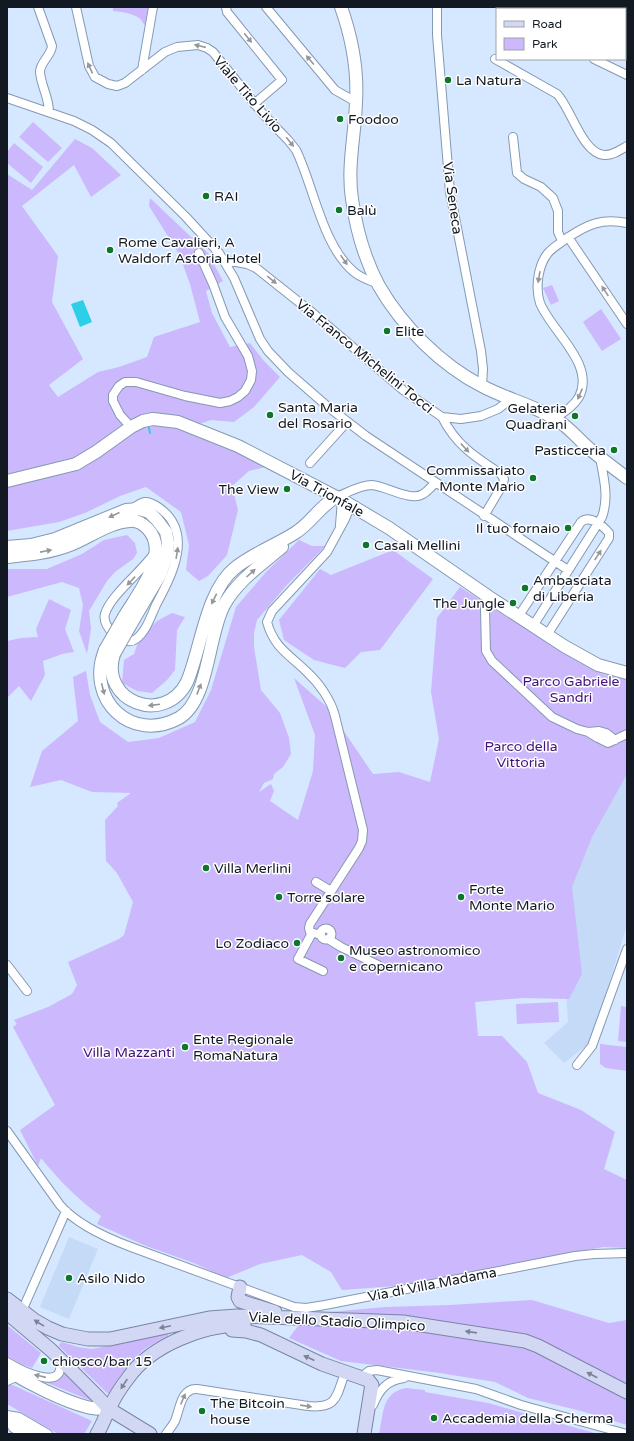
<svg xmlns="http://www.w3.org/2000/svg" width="634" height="1441" font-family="'Varela Round',sans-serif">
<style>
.built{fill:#c4daf6}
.green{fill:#ccb8fc}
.water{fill:#2dcee8}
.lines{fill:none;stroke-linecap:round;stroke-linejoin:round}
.stream{stroke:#2dcee8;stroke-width:2}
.street-casing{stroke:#8499b3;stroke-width:10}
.secondary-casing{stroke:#8499b3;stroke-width:14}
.primary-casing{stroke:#7b84a6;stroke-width:15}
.street{stroke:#fff;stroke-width:8}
.secondary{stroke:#fff;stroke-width:12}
.primary{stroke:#d2d7f4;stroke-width:13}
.secondary-bridge-casing{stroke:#8499b3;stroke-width:14;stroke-linecap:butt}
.secondary-bridge{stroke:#fff;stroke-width:12}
.oneway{fill:#94989c}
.oneway2{fill:#7c8296}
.poi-dot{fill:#0b782c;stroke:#fff;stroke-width:1.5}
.labels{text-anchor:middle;stroke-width:3;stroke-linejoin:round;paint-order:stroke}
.poi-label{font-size:14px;fill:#121923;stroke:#fff;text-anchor:start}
.street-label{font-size:14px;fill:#121923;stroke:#fff}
.park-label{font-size:14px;fill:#43127a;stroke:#fff}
</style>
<rect width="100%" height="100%" fill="#d6e8ff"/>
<!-- built -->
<path class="built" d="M627,755v170l-36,117 -27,21 -20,-20 24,-21 -10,-151z
M69,1237l29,12 -29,70 -29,-12z"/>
<!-- green -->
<path class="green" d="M113,7h35l-3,18c-3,-2 -2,-5 -6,-7 -7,-5 -17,-6 -26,-7z
M33,122l29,26 -14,14 -29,-25z
M75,139l17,9 29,27 -30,22 -17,-32 -52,41 36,50 -6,46 31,57 -34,26 9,12 40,-25 21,-5 28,-10 7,-20 46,-15 -10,-38 -11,-30 -30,-48 1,-8 58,55 15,28 -17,10 6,22 18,34 20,-4 14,18 16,16 -26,30 -20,15 -23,-2 -20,7 75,40 -17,4 -17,15 6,24 -11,45 -19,21 -9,5 -13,-11 3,-25 -8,-33 -35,-25 -26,9 -35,17 -26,9 -52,9v-357l25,16z
M14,143l29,24 -12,16 -24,-20v-11z
M552,285l7,16 -8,4 -8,-17z
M601,309l20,30 -19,12 -19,-29z
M127,535l8,8 2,10 -4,6 -18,13 -8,9 -18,30 2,18 -4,25 -8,-23 4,-26 -4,-17 -17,-6 -55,15v-28h40l35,-15 22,-14z
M299,540l13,6h13l-39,40 -29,34 -3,13v14l7,43 19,23 9,25 2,16 -8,13 -9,7 -1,5 -9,4 -5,9 12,-8 3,7 -4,10 28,19 15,-49 2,-36 -21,-57 34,30 45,66 26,-2 31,10 9,-43 -8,-47 6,-74 23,-31 109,69 33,18 25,6v94l-35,63 -20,50 10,87 -13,25 -46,-1 -48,4 3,34h24l25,26 11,31 43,17 34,22 -11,37 23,11v68l-24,-1 -207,39 -54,4 -11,-18 -29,-17 -42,9 -34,14 -32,-15 -48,-17 -49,-22 4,-8c-22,-15 -43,-37 -60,-58l-3,8 -18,-36 35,-25 -42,-78 4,-3 -3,-4 34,-13 24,-13 5,-9 -9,-23 51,-23 5,-4 9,-33 -16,-29 -11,-12 -1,-41 13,-14 -1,-3 14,-10 -39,-1 -31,-12 -31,7 12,-36 36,-30 -5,-44 13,-6 4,24 10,27 28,20 31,-4 36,-16 16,-32 25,-83 31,-36z
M393,550l40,29 -53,71 -19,2 -16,16 -31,-8 -30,-20 -5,-20 41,-51 11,6z
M49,599l22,11 -6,19 9,23 -12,2 -19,7 2,14 -14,26 -12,-15 -12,12v-57l14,-3 17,-1 -2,-8z
M172,613l13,4 -8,13 -2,40 -8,10 -15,13 -15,-2 -15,-8 2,-23 10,-6 3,-9 10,-14 10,-10z
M558,1002l1,20 -42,2 -1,-20z
M621,1006l6,1v35l-9,-1z
M600,1044l27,3v24l-21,-3 -6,-4z
M532,1300l77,23 18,-3v105l-46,-14 -53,-13 -33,-16 -55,-9 -99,-12 -52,-23 18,-24 78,-7 65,-2z
M7,1325l34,28 -9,15 -11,-4 -14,-8z
M167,1333l1,2v1c-8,4 -16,8 -23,13 -15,11 -26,28 -36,44h-2l-48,-47 1,-3 2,-1 16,5 14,2z
M65,1374l27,27 -47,-19h9z
M8,1383l84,38 -8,13h-26l-51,-30v-20z
M406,1388l19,2v2l63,11 110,31h-219c5,-21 2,-41 27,-46z"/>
<!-- water -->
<path class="water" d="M83,300l9,22 -12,5 -9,-23z"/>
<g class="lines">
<!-- stream -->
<path class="stream" d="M148,424l2,9"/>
<defs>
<path id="street" d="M38,7l14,39c-1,10 -12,16 -12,26 1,14 9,25 9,40
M76,7l13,59 6,11 13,7 9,2 8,-3 40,-31 12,-5 21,-2 9,3 6,4 50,62 25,26 8,10c18,37 26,95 58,122 7,6 16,9 25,12
M226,7l1,5 55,68 -28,24
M266,7l69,83 21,12
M437,7v28l13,157 31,159 2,18 -1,17
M503,7l3,2
M495,59l62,35c14,14 25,59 47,61 8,1 16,-5 23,-9
M594,59l33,16
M142,70l11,-63
M7,98l67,23 18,9 19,13 75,74 33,36 15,25 26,61 8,12 20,21 39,34 39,30 202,134
M513,137l4,36 7,6 17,8 12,11 5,13v21l4,9
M568,237l59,87
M225,260l22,4 9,4 58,46 89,76 39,27 19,2 20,-3 17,-7 13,-10
M442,417c14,28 33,40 59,57l3,5 -1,5 -19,32
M554,418c10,-5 19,-11 25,-21 17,-33 -28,-66 -39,-94 -5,-15 -2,-38 8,-50 5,-6 13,-10 19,-15 21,-14 35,-20 60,-15
M131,427l-11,-12 -7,-14v-6l6,-9 6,-4h11l49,14 35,7 10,-2 8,-4 7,-6 6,-11 1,-9 -4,-15 -23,-39 -12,-33 -14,-31
M310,463l37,-41
M336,497c11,-4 24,-12 36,-12 14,1 39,17 51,9 5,-3 8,-7 12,-11
M132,509c11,-8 14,-10 26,-2 37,25 14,68 -2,98 -5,11 -10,27 -20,34 -12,9 -35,-12 -31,-25 5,-18 36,-42 48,-59
M340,525l2,-25
M489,597l-4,12 1,42 6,10 60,56 25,12 11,3 11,-1 7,2 9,7
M518,617l63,-95c9,-8 22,4 28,11v5l-62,97
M533,626l69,-109c7,-19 2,-39 -2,-59
M588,732l10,6 10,5 19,-9
M316,882l15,9
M320.5 934a5.5 5.5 0 1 1 11 0a5.5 5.5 0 1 1-11 0Z
M312,933l-14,26 25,12
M321,935l-11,-3 -1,-4 1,-4 49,-76 3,-7 1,-11 -28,-114c-4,-16 -16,-33 -28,-44 -17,-17 -33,-24 -40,-50l5,-11 55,-59 18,-33 6,-14
M328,939l13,8 37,18
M7,965l20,26
M577,1065l15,-19 35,-97
M7,1131l53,74c17,20 47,33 71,42l163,60 12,1 19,-3 250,-49 19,-2 33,-1
M22,1311l44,-100
M7,1362c13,8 62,33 52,-4
M361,1377l8,-6 8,-1 99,19 45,16 106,29
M7,1381l11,-5
M373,1405c6,-15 14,-25 31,-27
M7,1415l12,2 29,17
M7,1416l28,18
M7,1418l6,10 9,6
M166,1434c3,-4 7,-9 9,-13 5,-12 6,-33 22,-32l111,17c30,3 28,-10 37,-33"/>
<path id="secondary" d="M341,7c11,31 17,63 15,95 -1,33 -9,65 -4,97 4,29 13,61 27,87 23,40 62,79 103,100 24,13 52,19 75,34 13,8 22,20 34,30 12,10 24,19 36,28
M7,481l69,-17 20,-12 35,-25 12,-6 10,-2 25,3 60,24 104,54 47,28 100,69 75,49 34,19 29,8
M7,547l24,-2 24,-6 71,-29 13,-1 10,3 8,8 9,12 2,11 -1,13 -7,19 -29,49
M7,557c21,-2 43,-4 63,-12 18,-7 40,-23 60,-24 7,-1 13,3 18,8 23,25 -11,66 -24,88
M105,650c-20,49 26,94 74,68 30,-17 29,-84 45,-113 13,-24 37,-40 58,-58
M114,654c-15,47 50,73 73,28 14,-33 19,-91 48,-114 17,-14 41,-23 60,-35 16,-10 25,-27 41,-36
M7,1370c21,13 56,31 80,37 7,2 14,2 22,2"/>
<path id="primary" d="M240,1287l-2,10 2,4 35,11
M7,1299l27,21 14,8 14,6 26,5h22l99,-21 28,-2 166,6 122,19 13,5 89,46
M7,1313l44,37 46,46 12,13 41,25
M232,1330l14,1 15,4 61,29 46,16 4,5 -1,5 -7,44
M97,1434c5,-8 8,-17 12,-25 5,-11 12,-22 19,-31 23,-33 77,-54 116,-53"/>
</defs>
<!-- street casing -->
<use href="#street" class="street-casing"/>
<!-- secondary casing -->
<use href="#secondary" class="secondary-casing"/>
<!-- primary casing -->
<use href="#primary" class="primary-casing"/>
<!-- street -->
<use href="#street" class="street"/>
<!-- secondary -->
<use href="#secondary" class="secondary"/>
<!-- primary -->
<use href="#primary" class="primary"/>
<defs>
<path id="secondary-bridge" d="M105,650l19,-33
M114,654l17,-30"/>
</defs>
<!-- secondary-bridge casing -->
<use href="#secondary-bridge" class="secondary-bridge-casing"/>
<!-- secondary-bridge -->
<use href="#secondary-bridge" class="secondary-bridge"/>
</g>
<!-- one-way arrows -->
<defs><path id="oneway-solid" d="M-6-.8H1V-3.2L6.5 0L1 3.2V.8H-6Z"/></defs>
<g class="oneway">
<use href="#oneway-solid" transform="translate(248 38) rotate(51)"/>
<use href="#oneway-solid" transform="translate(200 46) rotate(-167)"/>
<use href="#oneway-solid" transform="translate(310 60) rotate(-130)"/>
<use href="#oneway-solid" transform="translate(90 68) rotate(-115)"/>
<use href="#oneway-solid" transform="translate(290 142) rotate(51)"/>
<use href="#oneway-solid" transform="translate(344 260) rotate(55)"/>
<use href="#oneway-solid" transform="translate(539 277) rotate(100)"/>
<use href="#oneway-solid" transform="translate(272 280) rotate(39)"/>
<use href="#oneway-solid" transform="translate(605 291) rotate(-124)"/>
<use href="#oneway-solid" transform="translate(580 394) rotate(114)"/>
<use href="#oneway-solid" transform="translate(465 448) rotate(47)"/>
<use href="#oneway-solid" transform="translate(114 515) rotate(156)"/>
<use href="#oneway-solid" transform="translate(46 551) rotate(-11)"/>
<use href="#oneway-solid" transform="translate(177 553) rotate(-81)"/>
<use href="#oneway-solid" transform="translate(598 555) rotate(-57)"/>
<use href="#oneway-solid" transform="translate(251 573) rotate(-42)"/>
<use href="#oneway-solid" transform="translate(131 581) rotate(133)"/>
<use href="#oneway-solid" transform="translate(214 599) rotate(116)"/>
<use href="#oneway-solid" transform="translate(103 689) rotate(76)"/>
<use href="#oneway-solid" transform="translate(199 689) rotate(-69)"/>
<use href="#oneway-solid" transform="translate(154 705) rotate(173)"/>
<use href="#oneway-solid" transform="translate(40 1376) rotate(-167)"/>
<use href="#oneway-solid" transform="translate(183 1399) rotate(-67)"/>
<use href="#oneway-solid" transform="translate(306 1406) rotate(8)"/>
</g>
<g class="oneway2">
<use href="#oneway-solid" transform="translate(39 1323) rotate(-148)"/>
<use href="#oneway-solid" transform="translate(165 1327) rotate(168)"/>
<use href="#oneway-solid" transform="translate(471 1332) rotate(-172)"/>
<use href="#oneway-solid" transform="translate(309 1358) rotate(-155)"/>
<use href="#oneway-solid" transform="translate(592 1375) rotate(-152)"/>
<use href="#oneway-solid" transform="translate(124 1384) rotate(123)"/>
</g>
<!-- markers -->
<g class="poi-dot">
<circle cx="448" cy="80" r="4"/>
<circle cx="340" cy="119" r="4"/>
<circle cx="206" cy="196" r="4"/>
<circle cx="339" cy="210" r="4"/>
<circle cx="110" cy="250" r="4"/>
<circle cx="387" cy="331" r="4"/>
<circle cx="270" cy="415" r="4"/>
<circle cx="575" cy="416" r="4"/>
<circle cx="614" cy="450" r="4"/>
<circle cx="533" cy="478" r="4"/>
<circle cx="287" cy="489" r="4"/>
<circle cx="568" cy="528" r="4"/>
<circle cx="366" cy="545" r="4"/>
<circle cx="525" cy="588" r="4"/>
<circle cx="513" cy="603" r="4"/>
<circle cx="206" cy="868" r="4"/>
<circle cx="279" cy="897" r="4"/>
<circle cx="461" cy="897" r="4"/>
<circle cx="297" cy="943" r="4"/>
<circle cx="341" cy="958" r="4"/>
<circle cx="185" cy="1047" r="4"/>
<circle cx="69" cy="1278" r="4"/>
<circle cx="44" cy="1361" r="4"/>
<circle cx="202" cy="1411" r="4"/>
<circle cx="434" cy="1418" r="4"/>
</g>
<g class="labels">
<!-- poi labels -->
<g class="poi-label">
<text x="456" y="85">La Natura</text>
<text x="348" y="124">Foodoo</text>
<text x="214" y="201">RAI</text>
<text x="347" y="215">Balù</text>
<text x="118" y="247">Rome Cavalieri, A<tspan x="118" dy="16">Waldorf Astoria Hotel</tspan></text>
<text x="395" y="336">Elite</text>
<text x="278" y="412">Santa Maria<tspan x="278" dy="16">del Rosario</tspan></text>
<text x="567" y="413" text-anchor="end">Gelateria<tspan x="567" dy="16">Quadrani</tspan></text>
<text x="606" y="455" text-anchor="end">Pasticceria</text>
<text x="525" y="475" text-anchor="end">Commissariato<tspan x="525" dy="16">Monte Mario</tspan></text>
<text x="279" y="494" text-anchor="end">The View</text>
<text x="560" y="533" text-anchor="end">Il tuo fornaio</text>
<text x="374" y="550">Casali Mellini</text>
<text x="533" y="585">Ambasciata<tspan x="533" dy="16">di Liberia</tspan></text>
<text x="505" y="608" text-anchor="end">The Jungle</text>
<text x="214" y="873">Villa Merlini</text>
<text x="469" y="894">Forte<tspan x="469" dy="16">Monte Mario</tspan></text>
<text x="287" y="902">Torre solare</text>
<text x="289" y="948" text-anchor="end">Lo Zodiaco</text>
<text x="349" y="955">Museo astronomico<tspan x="349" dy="16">e copernicano</tspan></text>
<text x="193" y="1044">Ente Regionale<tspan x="193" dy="16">RomaNatura</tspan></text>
<text x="77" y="1283">Asilo Nido</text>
<text x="52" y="1366">chiosco/bar 15</text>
<text x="210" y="1408">The Bitcoin<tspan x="210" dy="16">house</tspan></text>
<text x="442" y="1423">Accademia della Scherma</text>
</g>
<!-- street labels -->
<g class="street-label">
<text transform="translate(248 94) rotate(49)" y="5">Viale Tito Livio</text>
<text transform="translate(453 198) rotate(82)" y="5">Via Seneca</text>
<text transform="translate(365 356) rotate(39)" y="5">Via Franco Michelini Tocci</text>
<text transform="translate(327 493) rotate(29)" y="5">Via Trionfale</text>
<text transform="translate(432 1284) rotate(-11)" y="5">Via di Villa Madama</text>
<text transform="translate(337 1321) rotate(3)" y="5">Viale dello Stadio Olimpico</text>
</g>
<!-- park labels -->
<g class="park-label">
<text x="571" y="686">Parco Gabriele<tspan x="571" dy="16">Sandri</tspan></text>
<text x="521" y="751">Parco della<tspan x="521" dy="16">Vittoria</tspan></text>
<text x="129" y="1057">Villa Mazzanti</text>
</g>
</g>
<!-- border -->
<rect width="634" height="1441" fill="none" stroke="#121923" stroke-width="16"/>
<!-- legend -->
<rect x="496" y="8" width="130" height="52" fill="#ffffff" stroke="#a0a3a7"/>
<rect x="504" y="21" width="20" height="6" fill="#d2d7f4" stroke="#a0a3a7"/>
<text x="532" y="28" font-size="12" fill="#121923">Road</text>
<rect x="504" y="38" width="20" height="12" fill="#ccb8fc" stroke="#a0a3a7"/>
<text x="532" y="48" font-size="12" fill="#121923">Park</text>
</svg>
